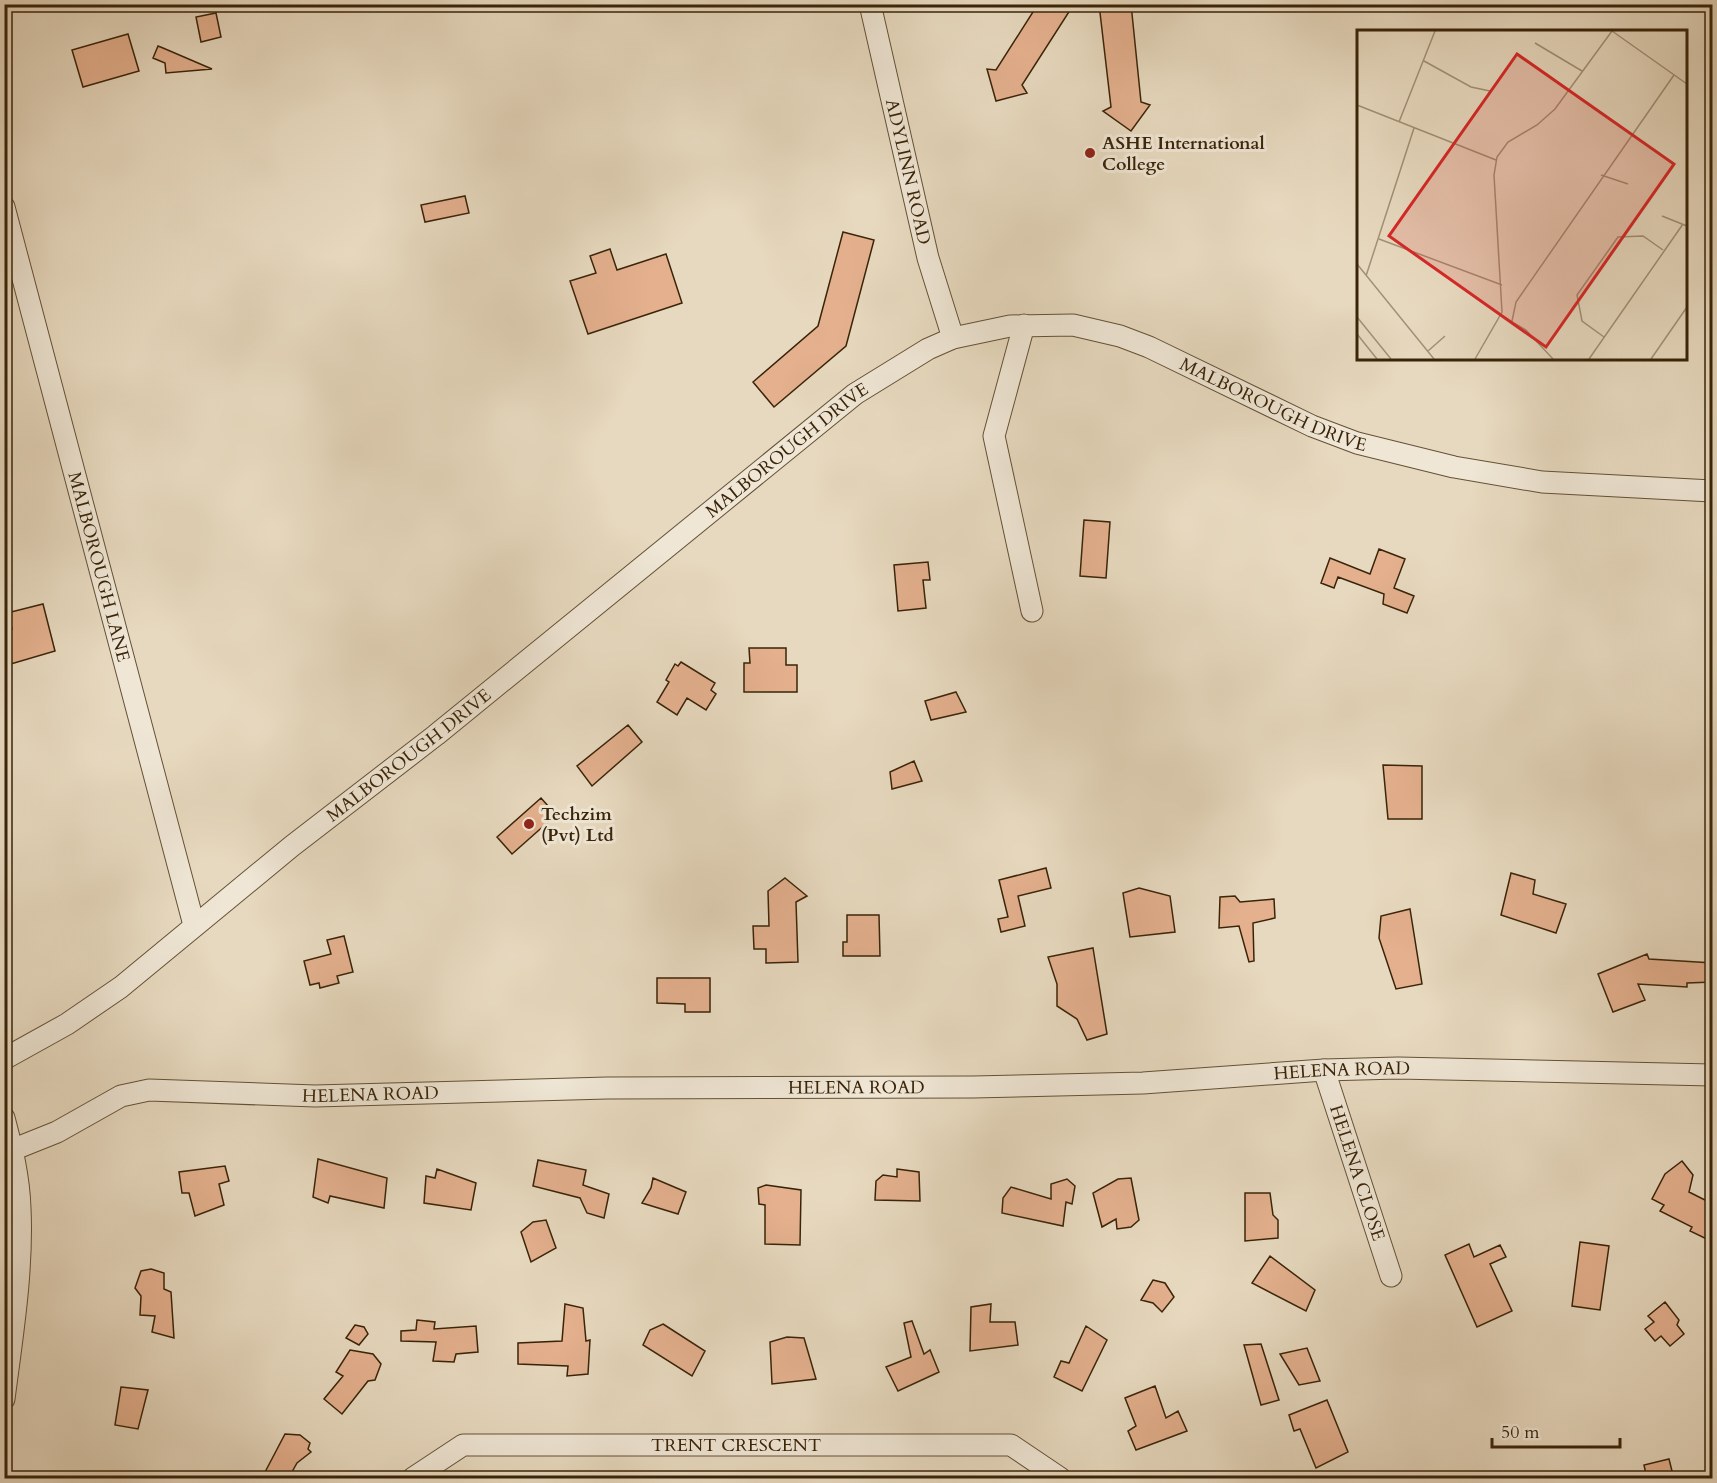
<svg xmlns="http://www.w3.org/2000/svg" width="1717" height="1483" font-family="Cardo,serif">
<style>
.building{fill:#e4b08e;stroke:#392409;stroke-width:1.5}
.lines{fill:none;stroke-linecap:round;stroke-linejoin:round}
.minor-casing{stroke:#645136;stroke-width:23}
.minor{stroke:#efe6d5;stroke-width:21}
.poi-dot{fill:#8f2418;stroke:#efe6d5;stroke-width:2}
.labels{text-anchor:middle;stroke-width:6;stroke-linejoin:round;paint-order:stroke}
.poi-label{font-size:18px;font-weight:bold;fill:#392409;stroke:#efe6d5;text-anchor:start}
.street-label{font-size:18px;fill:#392409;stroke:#efe6d5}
.inset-road{fill:none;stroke:#a19176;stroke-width:1.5}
.view{fill:#d62828;fill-opacity:0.15;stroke:#d62828;stroke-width:3}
.inset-edge{fill:none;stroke:#392409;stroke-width:3}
</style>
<rect width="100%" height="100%" fill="#e7d9bf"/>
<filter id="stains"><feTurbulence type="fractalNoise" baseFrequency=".00333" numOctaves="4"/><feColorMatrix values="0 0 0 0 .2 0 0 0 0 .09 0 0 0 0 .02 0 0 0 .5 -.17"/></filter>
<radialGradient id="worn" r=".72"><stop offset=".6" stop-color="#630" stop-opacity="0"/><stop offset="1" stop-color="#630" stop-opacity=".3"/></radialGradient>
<!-- building -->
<path class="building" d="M1038,4h36l-52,81 5,8 -31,8 -9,-32 9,1z
M1099,4h32l10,98 9,3 -19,26 -28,-20 8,-4z
M216,13l5,24 -20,5 -5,-25z
M128,34l11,37 -56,16 -11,-37z
M158,46l5,2 49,21 -46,4 -1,-10 -12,-5z
M465,196l4,17 -44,9 -4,-17z
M843,232l31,8 -28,106 -72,61 -21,-25 65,-56z
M610,249l7,21 49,-16 16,49 -94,31 -18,-53 26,-8 -6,-17z
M1084,520l26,2 -4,56 -26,-2z
M1379,549l26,10 -11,29 20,8 -7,17 -24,-9 1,-10 -46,-17 -4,11 -13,-5 9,-25 40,16z
M928,562l2,18h-7l3,28 -28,3 -4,-46z
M43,604l12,47 -51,15v-32l8,-5 -5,-16z
M749,648h37v17h11v27h-53v-29h6z
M681,662l34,21 -4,7 5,4 -10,16 -19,-12 -10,17 -20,-13 12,-20 -3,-2 9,-16 3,2z
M956,692l10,20 -35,8 -6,-19z
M628,725l14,17 -50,44 -15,-20z
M914,761l8,20 -30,8 -2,-17z
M1383,765l39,1v53h-34z
M541,798l15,17 -44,39 -15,-17z
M1046,868l5,20 -33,8 7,30 -24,6 -3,-13 10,-2 -9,-37z
M1511,873l24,7 -2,14 33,10 -10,29 -55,-18z
M785,878l22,18 -11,6 2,60 -32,1v-14h-12l-1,-23h16l-1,-35z
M1139,888l31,8 5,36 -45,5 -7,-44z
M1235,896l5,6 34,-3 1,19 -22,5 1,38 -5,1 -10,-36 -20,2 1,-31z
M1410,909l12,75 -26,5 -17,-51 2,-22z
M847,915h32l1,41h-37v-14h4z
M344,936l9,36 -16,4 2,7 -19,5 -1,-5 -9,2 -6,-24 27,-7 -4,-14z
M1093,948l14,86 -20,6 -10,-21 -20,-13v-22l-9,-27z
M1647,954l2,5 64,4v19l-26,1v4l-49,-3 7,16 -32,12 -15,-38z
M657,978h53v34h-25v-8l-28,-1z
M318,1159l69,19 -3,30 -54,-12 -2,7 -15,-6z
M538,1160l48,10 -3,15 26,9 -5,24 -17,-5 -7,-15 -47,-12z
M1682,1161l11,14 -4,17 24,12v38l-23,-11 2,-4 -32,-16 4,-6 -12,-6 13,-25z
M225,1166l4,15 -10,3 5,21 -29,11 -6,-23h-7l-3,-21z
M437,1169l39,14 -5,27 -47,-7 2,-27 9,2z
M897,1169l22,3 1,29 -45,-1 1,-19 7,-6 14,2z
M653,1178l33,14 -8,22 -36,-11 9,-15z
M1131,1178l8,42 -8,7 -14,2 -1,-10 -14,8 -9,-34 25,-14z
M1067,1179l8,7 -3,18 -6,-2 -3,24 -61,-13 1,-15 8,-11 40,12v-15z
M766,1185l35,5 -1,55 -35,-1v-39l-6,-1 -1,-16z
M1245,1193h25l3,22 5,5v18l-33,3z
M546,1220l10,28 -25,14 -10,-30 12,-10z
M1580,1242l29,4 -9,64 -28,-4z
M1469,1244l5,13 26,-12 6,12 -16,7 22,47 -35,16 -32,-72z
M1270,1256l45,34 -9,21 -54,-28z
M151,1269l13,4v16l7,3 3,46 -22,-6 3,-16 -15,-1 1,-19 -6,-8 6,-17z
M1153,1280l12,3 9,14 -12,15 -9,-9 -12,-3z
M1665,1302l14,18 -2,5 7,9 -14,12 -9,-10 -6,5 -10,-12 9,-7 -6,-6z
M565,1304l18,4 3,33 4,-1 -2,34 -21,2 1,-10 -50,-2v-21l44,-2z
M991,1304l-1,18h25l3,23 -48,6 1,-44z
M417,1320l18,2 -1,7 42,-3 2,26 -22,2 -2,8 -21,-1 3,-19 -35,-1v-10l15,-1z
M912,1321l12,33 6,-4 9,22 -41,19 -12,-24 25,-10 -7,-34z
M663,1324l42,27 -13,25 -49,-31 7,-15z
M355,1325l9,2 4,7 -9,11 -13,-7z
M1086,1326l21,14 -25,51 -28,-14 7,-16 8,2z
M787,1337l17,1 12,41 -44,5 -2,-42z
M1261,1344l18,56 -18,5 -17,-60z
M1307,1348l13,33 -21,4 -19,-31z
M350,1350l23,4 8,10 -6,16 -7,1 -26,33 -18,-15 19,-23 -7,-4z
M1155,1386l11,32 12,-7 9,20 -51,19 -8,-19 8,-5 -11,-28z
M121,1387l27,3 -10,39 -23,-4z
M1327,1400l21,52 -32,16 -16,-39 -6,2 -5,-16z
M285,1434l15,1 10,8 -2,6 3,3 -14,11 -9,16h-17l-7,-5z
M1669,1459l5,20h-27l-3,-14z"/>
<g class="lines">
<defs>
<g id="minor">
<path id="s1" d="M870,4l58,254 25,80"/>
<path id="s2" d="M4,207l190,718"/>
<path d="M1024,325l-30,111 38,175"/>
<path id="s3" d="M4,1059l63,-35 54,-37 171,-141 144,-111 419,-341 73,-45 25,-11 57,-12 63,-1 47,11 29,11 163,79 45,17 97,24 88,15 170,9"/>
<path id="s4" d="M1324,1070l67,206"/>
<path d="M4,1118c8,30 15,59 16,90 3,63 -8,129 -16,191"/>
<path id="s5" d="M12,1150l45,-18 64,-36 28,-6 166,6 292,-8 366,-1 170,-4 181,-13 74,-2 314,7"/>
<path id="s6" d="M413,1478l50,-33h548l49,33"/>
</g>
</defs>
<!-- minor casing -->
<use href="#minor" class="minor-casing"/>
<!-- minor -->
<use href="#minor" class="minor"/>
</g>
<!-- markers -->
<g class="poi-dot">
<circle cx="1090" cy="153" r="6"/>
<circle cx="529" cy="824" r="6"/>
</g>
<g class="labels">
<!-- poi labels -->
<g class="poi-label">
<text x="1102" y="149">ASHE International<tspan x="1102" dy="21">College</tspan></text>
<text x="541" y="820">Techzim<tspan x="541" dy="21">(Pvt) Ltd</tspan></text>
</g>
<!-- street labels -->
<g class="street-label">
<text dy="6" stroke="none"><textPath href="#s1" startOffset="172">ADYLINN ROAD</textPath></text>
<text dy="6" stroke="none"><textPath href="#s3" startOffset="1532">MALBOROUGH DRIVE</textPath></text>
<text dy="6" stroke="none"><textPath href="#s3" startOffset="993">MALBOROUGH DRIVE</textPath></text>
<text dy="6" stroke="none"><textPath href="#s2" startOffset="372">MALBOROUGH LANE</textPath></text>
<text dy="6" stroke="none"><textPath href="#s3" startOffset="507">MALBOROUGH DRIVE</textPath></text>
<text dy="6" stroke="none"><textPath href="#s5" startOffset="1344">HELENA ROAD</textPath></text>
<text dy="6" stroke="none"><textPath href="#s5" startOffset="858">HELENA ROAD</textPath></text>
<text dy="6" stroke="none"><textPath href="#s5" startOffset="372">HELENA ROAD</textPath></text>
<text dy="6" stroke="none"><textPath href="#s4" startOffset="108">HELENA CLOSE</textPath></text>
<text dy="6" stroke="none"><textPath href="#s6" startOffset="333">TRENT CRESCENT</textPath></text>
</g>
</g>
<!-- overview -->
<g transform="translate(1357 30)">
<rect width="330" height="330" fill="#e7d9bf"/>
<path class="inset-road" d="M255,1l75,53M178,13l47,28M67,31l47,26 19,4M0,75l139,55M42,92l36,-91M244,145l27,9M305,186l25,10M22,209l123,46M0,234l77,95M9,246l48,-148M145,286l24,14 27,29M0,287l34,42M155,291l4,-19 158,-227M0,304l20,25M247,307l-22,-16 -5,-26 41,-58 25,-1 20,14M71,321l17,-15M118,329l27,-47 -8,-137 3,-18 11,-15 29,-17 18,-16 57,-78M232,329l94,-135M294,329l36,-52"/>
<path class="view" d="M160,24l157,110 -128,183 -157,-111z"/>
<rect width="330" height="330" class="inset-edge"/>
</g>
<!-- margin -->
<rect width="1717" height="1483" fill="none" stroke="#e7d9bf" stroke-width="24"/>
<rect x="6" y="6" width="1705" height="1471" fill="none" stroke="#392409" stroke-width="3"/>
<rect x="12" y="12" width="1693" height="1459" fill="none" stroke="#392409" stroke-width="1.5"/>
<!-- scale -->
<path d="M1492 1438v9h128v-9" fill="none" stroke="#392409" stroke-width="3"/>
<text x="1501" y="1438" font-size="18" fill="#392409" stroke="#efe6d5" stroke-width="4.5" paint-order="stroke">50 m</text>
<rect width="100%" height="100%" filter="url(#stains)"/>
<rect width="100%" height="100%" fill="url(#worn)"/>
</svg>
